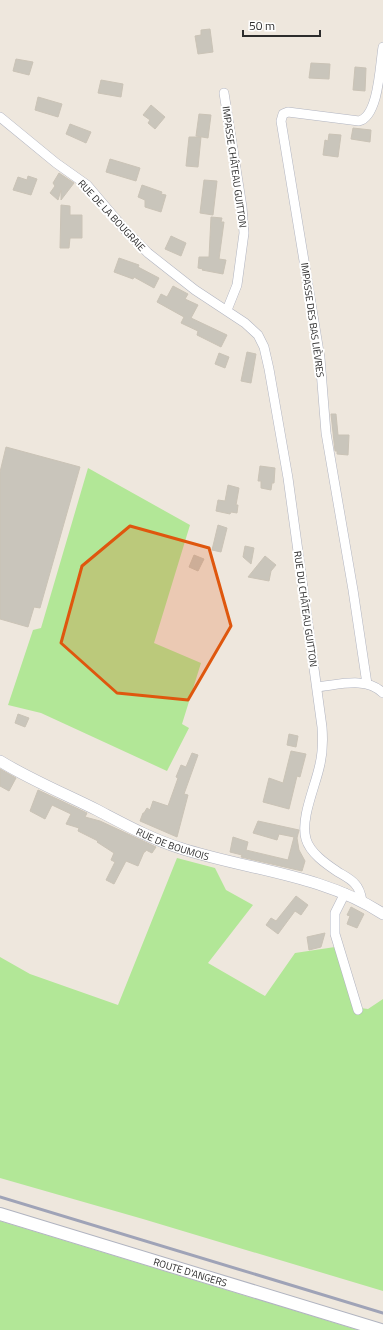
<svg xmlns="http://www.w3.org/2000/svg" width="383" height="1330" font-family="'Titillium Web',sans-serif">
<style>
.green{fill:#b2e797}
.building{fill:#c9c5bb;stroke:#cac3b6}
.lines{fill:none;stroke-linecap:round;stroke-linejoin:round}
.minor-casing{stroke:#b1b4c0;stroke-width:10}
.tertiary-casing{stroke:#b1b4c0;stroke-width:12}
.secondary-casing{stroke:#b1b4c0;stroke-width:14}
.minor{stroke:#fff;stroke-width:9}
.tertiary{stroke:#fff;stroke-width:11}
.secondary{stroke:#fff;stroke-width:12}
.rail{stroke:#9fa3b7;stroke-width:3}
.marked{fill:#df570e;fill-opacity:0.2;stroke:#df570e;stroke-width:3;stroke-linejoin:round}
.labels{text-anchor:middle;stroke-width:4;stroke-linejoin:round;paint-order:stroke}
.street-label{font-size:10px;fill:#2c2c2c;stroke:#fff}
</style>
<rect width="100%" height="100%" fill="#eee7dd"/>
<!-- green -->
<path class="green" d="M88,468l102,57 -36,118 47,20 -19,61 7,4 -22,43 -126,-58 -33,-8 25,-75 8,-2z
M177,858l38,10 11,22 27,15 -45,58 57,33 30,-43 40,-6 18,60 15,2 15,-10v292l-240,-72 -143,-41v-221l30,17 88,31z
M0,1221l358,109h-358z"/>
<!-- building -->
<path class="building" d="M210,29l3,23 -15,2 -3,-18 6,-1v-5z
M16,59l17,3 -4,13 -16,-4z
M311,63l19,1 -1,15 -20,-1z
M355,67l11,1 -1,23 -12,-1z
M101,80l22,4 -2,13 -23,-4z
M38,97l24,7 -4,13 -23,-7z
M151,105l14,12 -10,12 -7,-6 2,-3 -7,-5z
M199,114l12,1 -3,23 -12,-2z
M70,124l21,8 -5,11 -20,-9z
M353,128l18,2 -1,12 -19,-3z
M329,134l12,1 -3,22 -15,-2 2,-15 3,1z
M189,137h12l-3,30 -12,-1z
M110,159l30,9 -4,13 -30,-9z
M59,173l15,10 -13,17v-10l-3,10 -8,-7 5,-7 -2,-3z
M28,176l9,3 -6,16 -18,-5 5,-13 9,3z
M204,180l13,1 -4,34 -13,-2z
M142,185l20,7 -1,2 5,1 -5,17 -16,-5v-7l-7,-3z
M61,205l9,1v9h12v23h-12l-1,10h-9z
M211,217l11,1 -1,4h3l-5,37 7,1 -3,14 -21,-4 1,-1 -5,-1 1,-11h10z
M171,236l15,7 -5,13 -16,-7z
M119,258l20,7 -1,2 21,11 -5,10 -20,-11 -1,2 -19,-7z
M173,286l15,8 -3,5 13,6 -7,13 36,17 -6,12 -24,-12 1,-4 -17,-8 3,-6 -27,-15 4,-8 6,3z
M247,352l9,2 -5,29 -10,-2z
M219,353l10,4 -4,11 -10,-4z
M331,414h5l2,21h11l-1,20 -11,-1v-3h-2z
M6,447l74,20 -40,141 -6,-1 -6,20 -28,-8v-147z
M260,466l15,2 -1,15h-2l-1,7 -10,-2v-7h-3z
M228,485l11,3 -3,17h2l-1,8 -6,-1 -1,2 -14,-3 2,-11 7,1z
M218,525l9,3 -6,24 -9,-2z
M245,546l9,2 -3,16 -8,-7z
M194,555l10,4 -6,12 -9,-4z
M265,556l11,9 -5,6 -2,10 -21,-4z
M18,714l11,4 -4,9 -10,-4z
M289,734l9,2 -2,11 -9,-2z
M291,751l15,3 -6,23 -3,-1 -8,33 -26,-7 6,-24 14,5z
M192,753l6,2 -14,39 4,1 -11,42 -37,-16 3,-8h1l3,-5 3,2 3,-9 15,5 10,-28 -2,-1 5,-12 5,2z
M0,769l16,9 -7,13 -9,-5z
M38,790l49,23 -2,4 15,4 56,26 -4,6 -6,-3 -1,2h-1l-6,14 -12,-5 -12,23 -8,-4 9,-18 -4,-2 3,-7 -17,-11 1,-1 -20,-10 1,-3 -13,-4 5,-10 -19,-9 -7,14 -15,-8z
M258,821l41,9 -2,8 2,12 6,11 -3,10 -61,-14 1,-2 -12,-3 3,-15 15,5 -2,8 42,10 6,-23 -15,-3 -2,6 -24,-7z
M296,896l12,9 -7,10 -6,-4 -17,23 -12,-9 5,-7 5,3z
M351,907l13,7 -7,14 -10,-4 3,-8 -3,-1z
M325,933l-4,14 -12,3 -2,-13z"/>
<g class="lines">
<defs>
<path id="minor" d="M224,93l18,114 2,26 -7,52 -10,25
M0,117l56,46 31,22 39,46 22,22 47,37 50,33 13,12 6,12 5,22 19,109 34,249c1,13 1,24 -2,37 -4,21 -20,54 -14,75 4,14 20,25 32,33 5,3 13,7 17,12 4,4 6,11 7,17
M367,684l-14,-94 -27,-157 -6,-75 -39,-237 2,-7 5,-2 71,9c20,-5 21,-57 24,-74
M317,687c21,-2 49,-11 66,6
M345,893l-10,20v21l23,76"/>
<g id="tertiary">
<path id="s1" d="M0,761c31,19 65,33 97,49 27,14 54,29 83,38 67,22 142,26 203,66"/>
</g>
<g id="secondary">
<path id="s2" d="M0,1214l381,116"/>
</g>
</defs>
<!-- minor casing -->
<use href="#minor" class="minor-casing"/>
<!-- tertiary casing -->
<use href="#tertiary" class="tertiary-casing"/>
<!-- secondary casing -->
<use href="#secondary" class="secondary-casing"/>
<!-- minor -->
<use href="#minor" class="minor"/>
<!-- tertiary -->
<use href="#tertiary" class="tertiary"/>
<!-- secondary -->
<use href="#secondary" class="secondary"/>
<!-- rail -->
<path class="rail" d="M0,1197l383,116"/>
</g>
<!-- marked area -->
<path class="marked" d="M130,526l79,22 22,78 -43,74 -71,-7 -56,-50 21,-77z"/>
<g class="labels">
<!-- street labels -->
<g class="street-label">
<text transform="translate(235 167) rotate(82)" y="4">IMPASSE CHÂTEAU GUITTON</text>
<text transform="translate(112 215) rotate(47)" y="4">RUE DE LA BOUGRAIE</text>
<text transform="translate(313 320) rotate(82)" y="4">IMPASSE DES BAS LIÈVRES</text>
<text transform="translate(306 609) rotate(82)" y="4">RUE DU CHÂTEAU GUITTON</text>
<text dy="4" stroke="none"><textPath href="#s1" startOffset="192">RUE DE BOUMOIS</textPath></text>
<text dy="4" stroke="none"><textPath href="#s2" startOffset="199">ROUTE D'ANGERS</textPath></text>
</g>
</g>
<!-- scale -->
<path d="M243 30v6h77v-6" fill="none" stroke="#2c2c2c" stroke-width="2"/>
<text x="249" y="30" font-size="12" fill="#2c2c2c" stroke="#ffffff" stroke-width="3" paint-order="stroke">50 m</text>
</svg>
